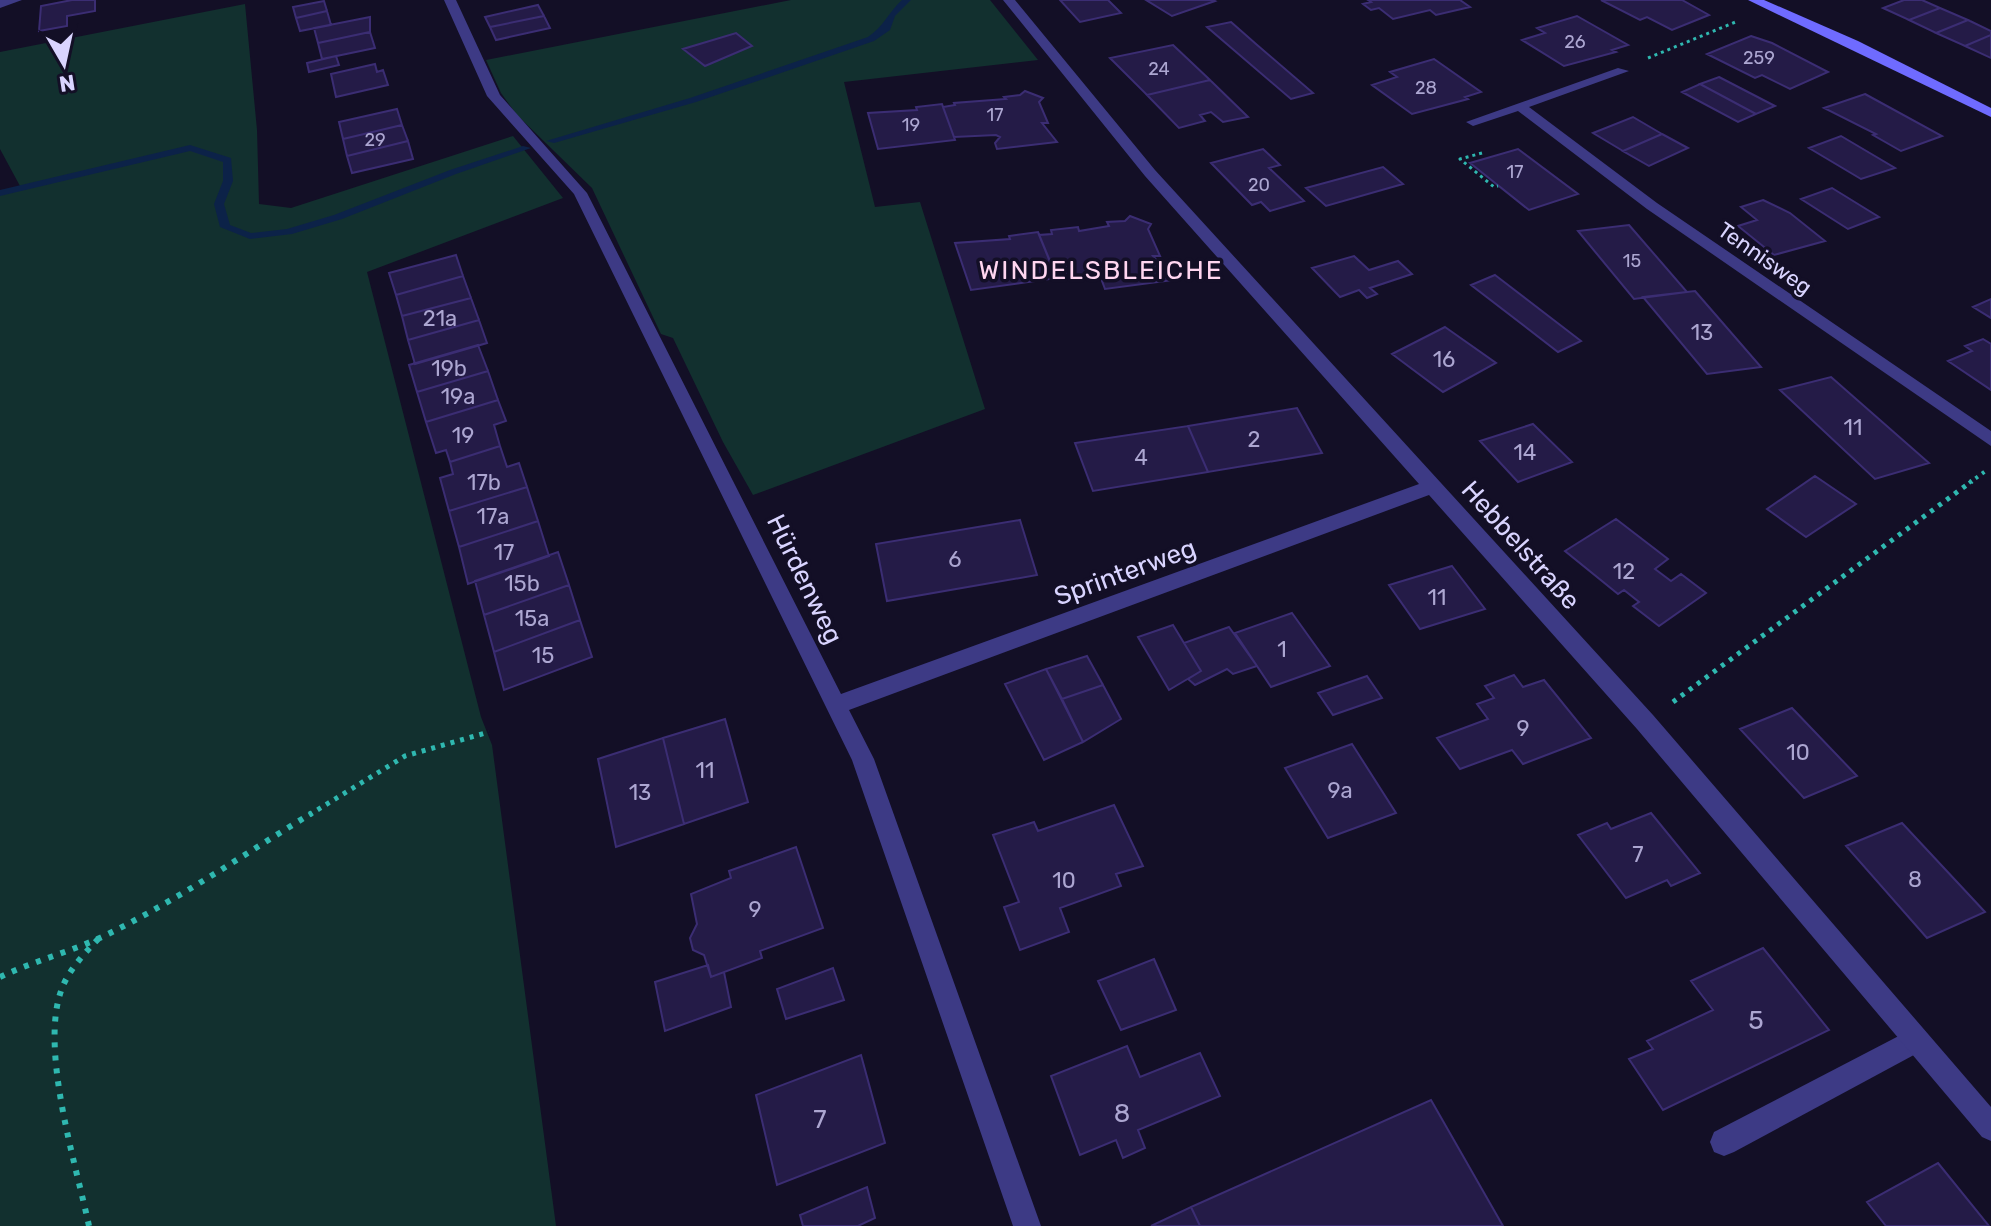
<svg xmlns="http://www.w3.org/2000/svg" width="1991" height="1226" font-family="Rubik,sans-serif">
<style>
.green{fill:#12302f}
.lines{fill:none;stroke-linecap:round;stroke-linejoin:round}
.stream{fill:#0c2248;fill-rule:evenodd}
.building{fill:#241b47;stroke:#3b2d73;stroke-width:2}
.path-far3{stroke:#2fb8b0;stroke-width:3;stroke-dasharray:3 4;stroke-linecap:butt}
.path-far2{stroke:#2fb8b0;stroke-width:4;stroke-dasharray:3 5;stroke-linecap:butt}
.path-far1{stroke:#2fb8b0;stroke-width:5;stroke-dasharray:4 6;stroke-linecap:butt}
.path{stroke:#2fb8b0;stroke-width:6;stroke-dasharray:5 8;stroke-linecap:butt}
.service{fill:#3d3a85;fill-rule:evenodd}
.minor{fill:#3d3a85;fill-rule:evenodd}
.secondary{fill:#6f6bff;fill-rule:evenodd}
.labels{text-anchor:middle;stroke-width:7;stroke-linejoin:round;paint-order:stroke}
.far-number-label{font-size:18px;fill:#aca6d1}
.far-street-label{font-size:22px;fill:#d9d4ff;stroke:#130f26}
.number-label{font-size:22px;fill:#aca6d1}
.far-quarter-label{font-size:26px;letter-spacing:2px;fill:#ffd6f0;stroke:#130f26}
.street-label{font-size:26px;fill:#d9d4ff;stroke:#130f26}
.near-number-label{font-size:26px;fill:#aca6d1}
</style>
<rect width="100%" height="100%" fill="#130f26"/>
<!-- green -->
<path class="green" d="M791,0h199l48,60 -194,22 31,125 45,-5 65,207 -232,86 -30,-53 -50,-104 -12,-4 -69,-146 -75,-73 -16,-22 -15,-33z
M245,4l12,126 2,74 32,4 222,-72 50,62 -196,74 114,445 11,28 64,481h-556v-1035l20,-5 -20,-37v-97z"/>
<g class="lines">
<!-- stream -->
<path class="stream" d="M902,0h9l-16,16 -5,14 -16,11 -178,61 -142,41 -8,-2 144,-43 178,-61c16,-11 20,-24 34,-37z
M190,145l41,13 2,23 -9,23 6,21 21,8 36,-4 47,-14 116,-45 73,-24 8,2 -75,26 -114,45 -50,15 -42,5 -30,-12 -6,-23 9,-23v-19l-33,-11 -190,45v-6z"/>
</g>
<!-- building -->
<path class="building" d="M72,0h23v11l-28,5v10l-28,5 2,-25z
M1060,0h48l13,13 -41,9z
M1146,0h67l2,1 -43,15z
M1368,0h92l10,7 -34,8 -6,-5 -37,9 -14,-11 -8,2 -8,-6 8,-2z
M1601,0h81l27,15 -37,15 -25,-13 -7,3z
M1904,0h18l18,8 -31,12 -26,-12z
M324,1l3,10 -31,7 -3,-11z
M538,5l6,11 -54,11 -5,-10z
M1940,8l28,12 -32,13 -27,-13z
M327,11l4,14 -31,6 -4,-13z
M544,16l6,12 -54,12 -6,-13z
M1577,16l51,29 -16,5 4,2 -52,14 -42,-26 23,-7 -8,-5z
M370,17v15l-52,11 -4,-15z
M1968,20l23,11v4l-26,11 -29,-13z
M1231,22l25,22 57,49 -22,6 -84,-72z
M370,32l5,16 -53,11 -4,-16z
M736,33l16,13 -47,20 -22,-17z
M1991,35v23l-26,-12z
M1751,36l21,7 56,29 -38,17 -28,-14 -7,3 -48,-24z
M1173,45l37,35 -63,15 -37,-37z
M336,56l3,9 -30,7 -2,-9z
M1434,59l47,33 -16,5 3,2 -56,15 -40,-29 25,-8 -7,-5z
M375,64l2,8 6,-2 5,15 -52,12 -5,-23z
M1719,77l56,29 -19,8 -56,-30z
M1210,80l38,37 -25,5 -12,-10 -11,3 5,6 -26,7 -32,-33z
M1700,84l56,30 -18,8 -56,-30z
M1025,91l18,7 -4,4 9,21h-6l15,19 -60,7 -2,-6 5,-6 -4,-2 -42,2 -11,-30 12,-2 -1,-2 52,-4 -2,-2 16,-2z
M1865,94l77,42 -41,15 -28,-16 3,-1 -52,-26z
M942,104l13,36 -77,9 -10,-36 49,-3 -1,-3z
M397,109l5,16 -59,14 -4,-17z
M1633,117l29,17 -39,17 -30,-18z
M402,125l6,16 -61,15 -4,-17z
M1662,134l26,14 -39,18 -26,-15z
M1841,136l54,32 -34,11 -52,-31z
M408,141l5,18 -61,14 -5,-17z
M1263,149l17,16 -11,3 35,33 -34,10 -9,-9 -9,3 -41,-42z
M1518,149l60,45 -49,16 -59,-47z
M1383,167l20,17 -77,22 -20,-18z
M1832,188l47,29 -31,12 -47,-30z
M1763,200l27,13 35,28 -51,14 -36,-29 19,-6 -16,-13z
M1130,216l21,8 -3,5 12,27h-7l20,24 -68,9 -3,-8 5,-7 -5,-2 -31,4 -2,-4 -14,2 -16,-39 13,-1 -1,-4 27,-3 1,4 30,-5 -2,-4 18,-1z
M1629,225l58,67 -53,7 -56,-68z
M1038,232l19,46 -86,12 -16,-47 55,-4 -1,-3z
M456,255l7,21 -67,19 -7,-22z
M1354,256l15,14 29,-9 14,13 -42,14 7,6 -10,4 -8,-8 -19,7 -28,-29z
M1495,275l86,66 -23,11 -87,-67z
M463,276l8,22 -69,18 -6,-21z
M1695,291l66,76 -54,7 -64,-77z
M471,298l8,22 -71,20 -6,-24z
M1991,299v19l-18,-11z
M479,320l8,23 -72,21 -7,-24z
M1445,327l51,36 -53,29 -51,-38z
M1983,339l8,5v46l-43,-29 24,-10 -7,-5z
M478,345l10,26 -71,21 -8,-27z
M488,371l10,29 -72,22 -9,-30z
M1831,377l98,86 -54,16 -95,-89z
M498,400l8,21 -12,4 6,21 -50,16 -4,-12 -10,3 -10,-31z
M1297,408l25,45 -114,19 -20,-46z
M1533,424l39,38 -54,20 -38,-41z
M1188,426l20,46 -115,19 -18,-48z
M500,446l7,21 12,-4 8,24 -78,24 -9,-33 13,-4 -3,-12z
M1815,476l41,28 -50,33 -39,-28z
M527,487l11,34 -79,26 -10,-36z
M1616,519l52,40 -13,10 16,12 10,-7 25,19 -47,33 -26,-20 6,-4 -15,-12 -6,4 -53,-43z
M1020,520l17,55 -150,26 -11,-57z
M538,521l11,35 -81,28 -9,-37z
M558,552l11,33 -85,30 -9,-34z
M1452,566l33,43 -65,20 -31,-44z
M569,585l11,35 -86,32 -10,-37z
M1292,613l38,53 -59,21 -36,-54z
M580,620l12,37 -88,33 -10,-38z
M1173,625l28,46 -32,19 -31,-53z
M1229,627l28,39 -24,8 -6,-5 -32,16 -7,-6 13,-8 -17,-28z
M1087,656l16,29 -41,14 -16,-30z
M1046,669l37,73 -39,18 -39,-76z
M1514,675l9,12 21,-7 47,58 -68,26 -11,-14 -52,19 -23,-31 51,-19 -11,-15 17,-6 -9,-12z
M1367,676l15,22 -49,17 -15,-22z
M1103,685l18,34 -38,23 -21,-43z
M1792,708l65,68 -53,22 -64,-69z
M725,719l23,83 -64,22 -21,-86z
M663,738l21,86 -68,23 -18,-88z
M1352,744l44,69 -68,25 -43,-70z
M1114,805l29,61 -27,8 5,12 -61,22 9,24 -49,18 -16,-43 15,-5 -26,-67 41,-13 4,9z
M1651,813l49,60 -29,13 -4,-6 -41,18 -48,-63 29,-12 4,6z
M1902,823l83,89 -58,26 -81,-92z
M796,847l27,81 -63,23 2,7 -51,19 -7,-22 -11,-5 -3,-12 7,-14 -6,-30 40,-16 -2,-7z
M1763,948l66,82 -166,80 -34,-51 24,-10 -6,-8 66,-31 -22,-29z
M1154,959l22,51 -55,20 -23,-49z
M708,965l3,12 13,-5 7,35 -66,24 -10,-49z
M833,968l11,32 -58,19 -9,-30z
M1127,1046l13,31 60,-24 20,43 -82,34 7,18 -22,10 -7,-18 -36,15 -29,-79z
M861,1055l24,88 -108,42 -21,-90z
M1431,1100l72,126h-303l-9,-19z
M1938,1163l51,63h-103l-19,-24z
M867,1187l8,31 -17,8h-55l-3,-11z
M1191,1207l9,19h-49z"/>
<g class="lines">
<!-- path-far3 -->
<path class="path-far3" d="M1648,58l90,-37
M1482,153l-22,6 34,28 4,-1"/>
<!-- path-far2 -->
<path class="path-far2" d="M1969,483l18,-13"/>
<!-- path-far1 -->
<path class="path-far1" d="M1673,702l299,-221
M309,815l96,-59 84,-24"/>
<!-- path -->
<path class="path" d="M0,977c34,-16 70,-25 104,-41 72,-35 139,-81 208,-123
M89,1226c-13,-62 -49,-175 -28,-235 7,-21 24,-38 39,-54"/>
<!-- service -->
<path class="service" d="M1916,1027l9,4 4,9 -4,9 -191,103 -10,4 -10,-4 -4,-10 4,-10z"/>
<!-- minor -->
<path class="minor" d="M0,0h22l-22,8z
M444,0h12l44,95 87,98 254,501 578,-210 -274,-308 -142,-176h12l140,170 498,545 338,392v34l-9,-4 -345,-408 -208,-234 -580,215 25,49 167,467h-28l-161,-466 -278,-566 -87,-98z
M1618,68l11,3 -100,36 128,96 334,228v15l-344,-237 -129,-98 -45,15 -7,-4z"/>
<!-- secondary -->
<path class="secondary" d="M1748,0h16l94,41 133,67v9z"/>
</g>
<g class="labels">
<!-- far-number labels -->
<g class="far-number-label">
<text x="1575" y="48">26</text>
<text x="1759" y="64">259</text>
<text x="1159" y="75">24</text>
<text x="1426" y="94">28</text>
<text x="995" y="121">17</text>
<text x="911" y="131">19</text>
<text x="375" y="146">29</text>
<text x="1515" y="178">17</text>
<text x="1259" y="191">20</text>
<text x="1632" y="267">15</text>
</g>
<!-- far-street labels -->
<g class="far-street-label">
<text transform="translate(1765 258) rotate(35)" y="8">Tennisweg</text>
</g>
<!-- number labels -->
<g class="number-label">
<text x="440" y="326">21a</text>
<text x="1702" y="340">13</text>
<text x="1444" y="367">16</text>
<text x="449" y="376">19b</text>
<text x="458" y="404">19a</text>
<text x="1853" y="435">11</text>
<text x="463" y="443">19</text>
<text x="1254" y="447">2</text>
<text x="1525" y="460">14</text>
<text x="1141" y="465">4</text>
<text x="484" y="490">17b</text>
<text x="493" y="524">17a</text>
<text x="504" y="560">17</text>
<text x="955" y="567">6</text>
<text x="1624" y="579">12</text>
<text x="522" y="591">15b</text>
<text x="1437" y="605">11</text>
<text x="532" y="626">15a</text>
<text x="1282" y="657">1</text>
<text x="543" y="663">15</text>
<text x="1523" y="736">9</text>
<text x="1798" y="760">10</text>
<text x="705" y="778">11</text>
<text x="1340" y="798">9a</text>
<text x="640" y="800">13</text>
<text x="1638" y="862">7</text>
<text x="1915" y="887">8</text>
<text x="1064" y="888">10</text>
<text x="755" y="917">9</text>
</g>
<!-- far-quarter labels -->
<g class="far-quarter-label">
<text x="1101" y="279">WINDELSBLEICHE</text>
</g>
<!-- street labels -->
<g class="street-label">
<text transform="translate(1521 545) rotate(48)" y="9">Hebbelstraße</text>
<text transform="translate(1125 572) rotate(-20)" y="9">Sprinterweg</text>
<text transform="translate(805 579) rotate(64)" y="9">Hürdenweg</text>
</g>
<!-- near-number labels -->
<g class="near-number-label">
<text x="1756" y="1029">5</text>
<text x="1122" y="1122">8</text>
<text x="820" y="1128">7</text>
</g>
</g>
<!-- north arrow -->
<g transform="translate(64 64) rotate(171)" stroke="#130f26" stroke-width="6" paint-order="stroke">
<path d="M0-6L14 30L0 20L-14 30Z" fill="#d9d4ff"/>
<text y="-12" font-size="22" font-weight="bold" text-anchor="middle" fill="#d9d4ff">N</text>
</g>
</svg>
